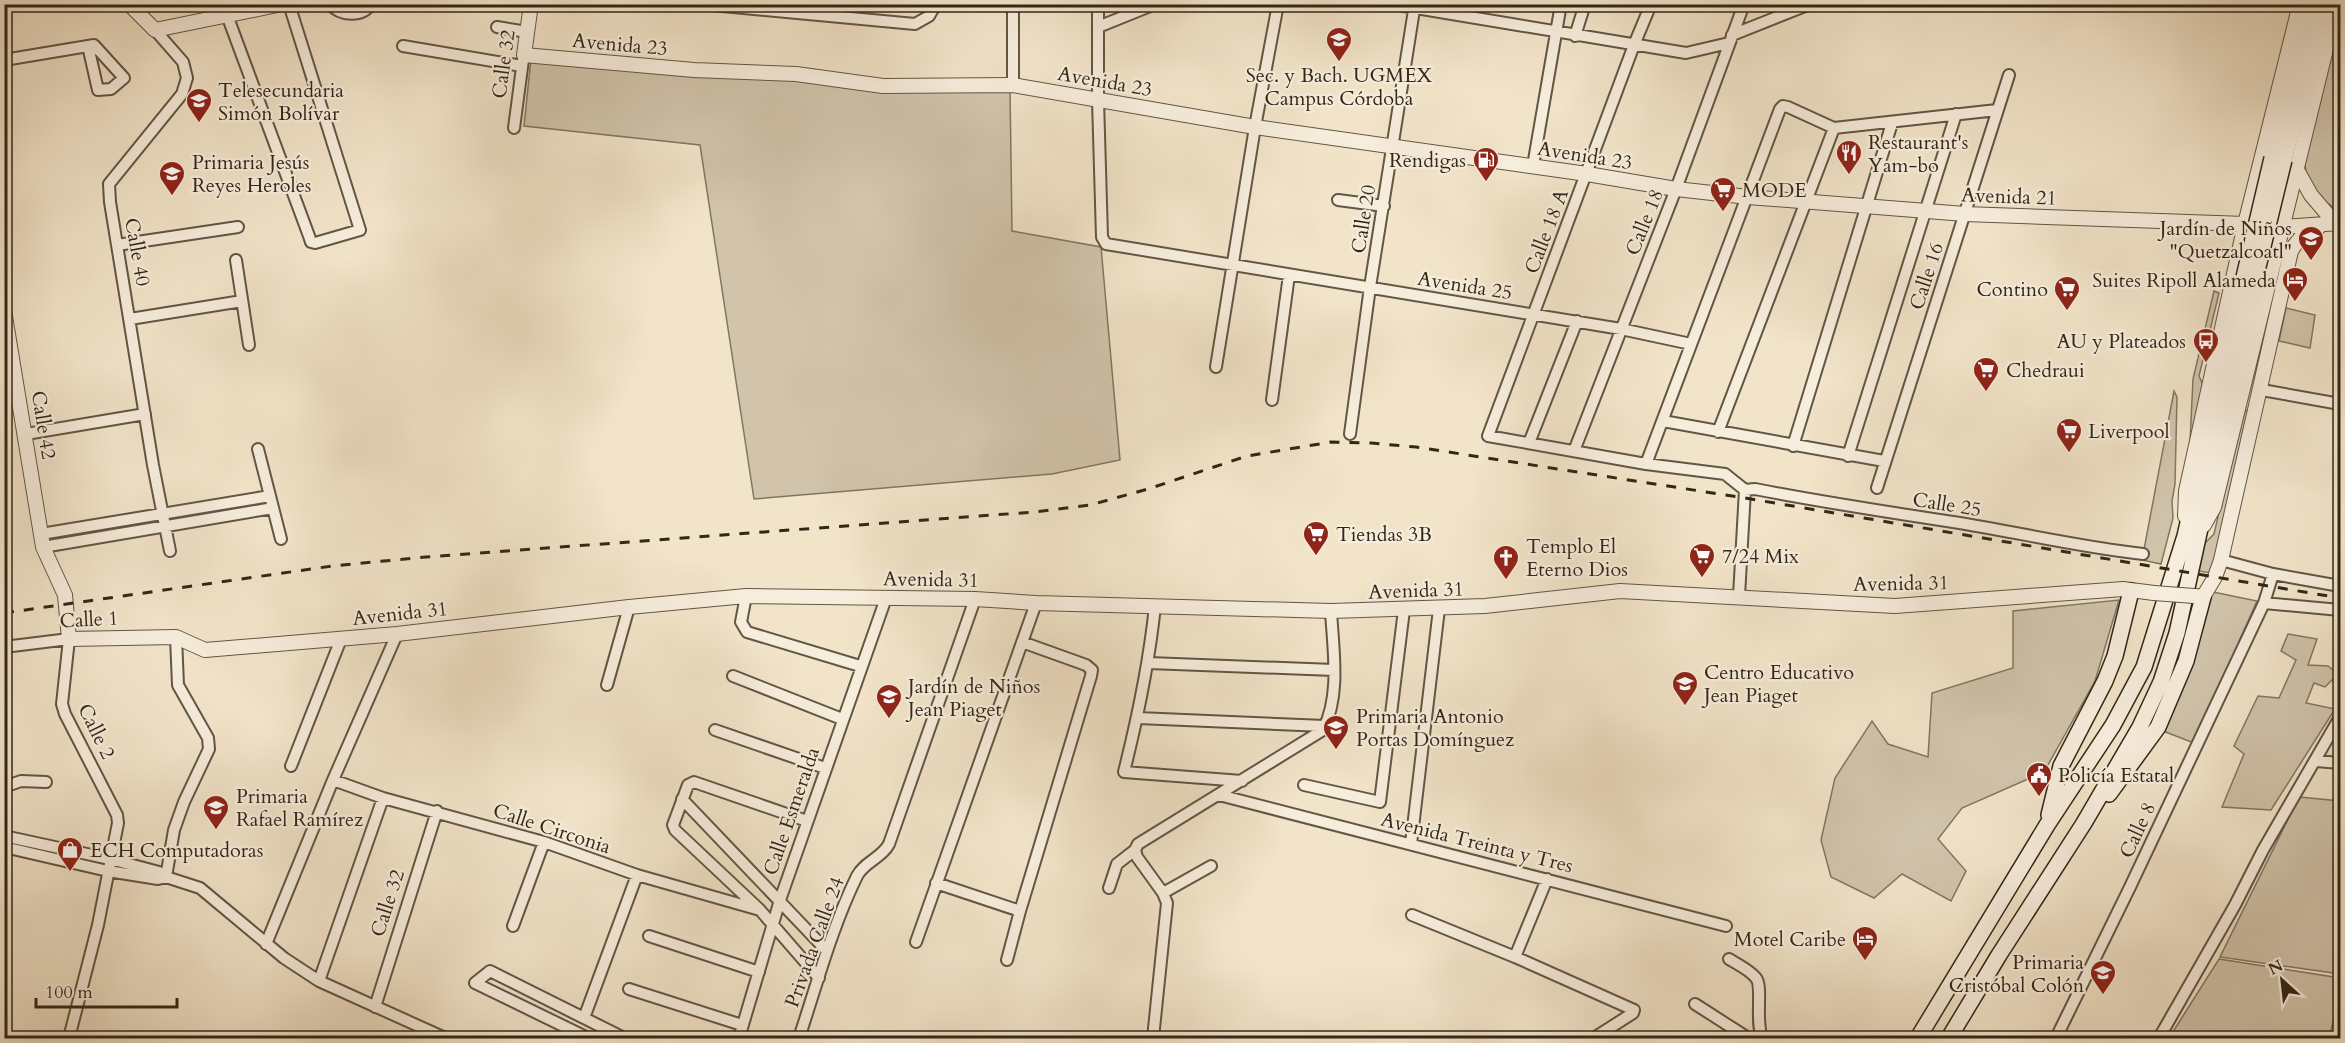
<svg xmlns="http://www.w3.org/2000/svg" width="2345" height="1043" font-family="Cardo,serif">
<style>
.green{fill:#d1c4ab;stroke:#827662;stroke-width:1.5}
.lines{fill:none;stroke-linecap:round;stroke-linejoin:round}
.minor-casing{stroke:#625644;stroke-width:14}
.tertiary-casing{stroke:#625644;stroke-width:16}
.secondary-casing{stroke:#322718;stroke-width:18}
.minor{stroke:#f7eddc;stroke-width:10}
.tertiary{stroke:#f7eddc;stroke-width:14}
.secondary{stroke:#f7eddc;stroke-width:15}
.rail{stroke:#322718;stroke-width:3;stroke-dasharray:10 10;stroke-linecap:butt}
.tertiary-bridge-casing{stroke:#625644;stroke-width:16;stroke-linecap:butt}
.secondary-bridge-casing{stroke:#322718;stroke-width:18;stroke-linecap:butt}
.tertiary-bridge{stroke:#f7eddc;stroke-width:14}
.secondary-bridge{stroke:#f7eddc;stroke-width:15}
.labels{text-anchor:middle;stroke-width:4.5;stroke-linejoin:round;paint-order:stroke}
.street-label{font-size:20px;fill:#322718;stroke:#f7eddc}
.poi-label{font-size:20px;fill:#322718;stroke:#f7eddc;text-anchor:start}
</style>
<rect width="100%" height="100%" fill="#f2e4c9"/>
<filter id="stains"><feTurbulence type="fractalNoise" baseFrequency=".00333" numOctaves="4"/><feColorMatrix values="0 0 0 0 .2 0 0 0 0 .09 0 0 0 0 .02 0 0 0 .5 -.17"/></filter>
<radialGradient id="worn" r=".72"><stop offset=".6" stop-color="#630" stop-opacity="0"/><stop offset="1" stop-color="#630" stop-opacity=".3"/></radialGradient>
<!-- green -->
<path class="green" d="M2340,14v196c-25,-11 -36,-25 -35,-53z
M531,59l479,29 2,143 89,16 19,213 -68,14 -298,25 -54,-354 -176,-19z
M2214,291l5,2 -20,83 4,9 -13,57 3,-63z
M2286,308l29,7 -5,33 -31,-7z
M2174,391l3,6 -2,87 -3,17 1,17 -12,46 -19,-4z
M2251,408l-40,165 -12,-2 5,-27 10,-10 28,-121z
M2213,592l44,9 -63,142 -31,-12 30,-69z
M2119,600l-24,81 -51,91 -82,36 -24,31 28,32 -15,30 -49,-27 -28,24 -43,-21 -10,-37 14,-62 37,-57 16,23 40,13 4,-64 81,-25v-57z
M2288,634l29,5 -9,26 20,1 10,8 -13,13 -11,-4 -8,20 29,6 -64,101 -49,-3 22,-53 -10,-8 24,-50 21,2 17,-38 -15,-9z
M2299,797l41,4v173l-120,-17z
M2219,959l121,19v17l-11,43h-160z"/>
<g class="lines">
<defs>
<path id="minor" d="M330,4c10,12 32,14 41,0
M701,4l214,20 14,-8 7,-12
M1013,4v81
M1098,4v96l4,137 4,7 515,85 70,15
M1392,4l294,49 43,-10
M1651,4l-17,41 -146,391 158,28 79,10 20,16 -6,106
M227,15l82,221 2,6 4,1 45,-13 -71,-226
M497,27l30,5
M1098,27l57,-23
M155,30l28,32 4,16 -5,16 -73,90 1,18 43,263 17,86
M1732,35l78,-31
M1575,36l10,-32
M403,46l119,20
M4,60l90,-15 30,33 -13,11 -13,1 -10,-44
M514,128l9,-68
M1533,166l28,-162
M1338,200l46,6
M117,245l121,-18
M236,260l13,85
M130,319l112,-18
M1216,367l39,-240 23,-123
M2262,390l78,14
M1272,400l17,-125
M1663,421l221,40
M1718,432l116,-304
M26,434l119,-20
M1350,434l20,-147 44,-277
M1529,443l48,-122
M1793,446l99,-323
M258,449l23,90
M1574,451l102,-262 68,-185
M1848,456l108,-342
M1646,464l134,-355 3,-3 5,1 46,21 163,-18
M1877,488l132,-413
M1745,490l10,-1c66,13 132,23 198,33 64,10 126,25 190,32
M2340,517v2
M41,534l229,-38
M43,547l230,-39
M2221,560l52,14 67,12
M746,596l-5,26 6,10 113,34
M2264,603l76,7
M1155,606c-6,58 -17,110 -31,166l118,9
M176,637l2,48 30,53 1,11 -25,53 -10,28 -8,47 34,11 84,70 35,23 126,57
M4,647l65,-8 -7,65 3,10 52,101 1,8 -20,102 -29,113
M1149,663l185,7
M733,676l109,43
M607,685l22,-78
M1138,718l187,8
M715,730l110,38
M2316,761l24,2
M291,766l50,-127
M333,780l50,18 161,44 93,33 123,35
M1304,785l76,17 24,-192
M4,787l17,-6 25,1
M1219,795l507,131
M682,799l145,152
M807,821l-113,-39 -6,3 -15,40 2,5 85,80 59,68
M4,836l106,23 49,13 7,5 -8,2 -50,-8 -104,-24
M1411,844l28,-235
M936,883l84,28
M1109,888l8,-24 18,-14
M1163,893l48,-27
M1412,915l103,42 119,53 -1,3 -39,25
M513,926l31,-84
M649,936l110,36
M916,942l120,-339
M266,944l67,-164 64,-146
M1515,957l32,-78
M1729,959c8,5 21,11 27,19 7,8 -1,43 6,60
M1007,960l13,-49 71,-235 1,-6 -6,-5 -64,-23
M319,981l64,-183
M629,989l113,36
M1695,1004l53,34
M375,1007l62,-196
M584,1018l53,-143
M588,1038l-113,-55 15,-12 134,67
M739,1038l41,-138 106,-302
M799,1038c18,-54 33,-111 58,-162 7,-14 25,-18 32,-32l86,-245
M1153,1038l14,-135 -4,-10 -26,-36 -2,-7 3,-6 185,-114c18,-35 10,-81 8,-119
M2056,1038l74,-151 134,-284 9,-29
M2159,1038l76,-133 28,-55 77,-133"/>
<path id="tertiary" d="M129,4l26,26 127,-26
M531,4l-7,51 170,15 102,4 87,12 130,-1 242,42 332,47 89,15 72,8 217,17 280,10 36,3 59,-4
M2297,170l14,25 23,27
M4,310l39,237 22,48 4,44 107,-2 29,13 192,-16 232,-27 117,-11 229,3 61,4 295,8 154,-5 135,-15 275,15 228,-17 31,4
M2185,516l1,-25 59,-267 55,-220
M2204,525l10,-18 123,-503
M2194,596l9,1 12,-20 6,-17 70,-309c8,-13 13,-18 27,-23"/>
<path id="secondary" d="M2272,158l38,-154
M2284,160l40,-156
M2109,794l49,-67 28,-66 17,-64
M2049,815l12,-49 44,-85 10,-25 16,-65
M1918,1038l129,-213 66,-100 31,-58 41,-131 59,-259
M1949,1038l50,-83 85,-132 56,-96 21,-45 16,-49 78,-354"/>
</defs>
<!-- minor casing -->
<use href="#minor" class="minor-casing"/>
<!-- tertiary casing -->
<use href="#tertiary" class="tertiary-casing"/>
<!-- secondary casing -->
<use href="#secondary" class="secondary-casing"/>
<!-- minor -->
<use href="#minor" class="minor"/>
<!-- tertiary -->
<use href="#tertiary" class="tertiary"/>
<!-- secondary -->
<use href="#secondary" class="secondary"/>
<!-- rail -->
<path class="rail" d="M4,613l328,-47 94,-9 608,-45 56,-7 58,-16 99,-33 84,-14 40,1 45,4 329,51 595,100"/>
<defs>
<path id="tertiary-bridge" d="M2154,593l40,3"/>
<path id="secondary-bridge" d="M2244,277l28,-119
M2255,279l29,-119"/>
</defs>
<!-- tertiary-bridge casing -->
<use href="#tertiary-bridge" class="tertiary-bridge-casing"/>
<!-- secondary-bridge casing -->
<use href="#secondary-bridge" class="secondary-bridge-casing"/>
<!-- tertiary-bridge -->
<use href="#tertiary-bridge" class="tertiary-bridge"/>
<!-- secondary-bridge -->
<use href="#secondary-bridge" class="secondary-bridge"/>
</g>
<!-- icons -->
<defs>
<symbol id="school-pin" viewBox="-11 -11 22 30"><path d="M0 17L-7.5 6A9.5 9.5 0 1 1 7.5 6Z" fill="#8f2418" stroke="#f7eddc"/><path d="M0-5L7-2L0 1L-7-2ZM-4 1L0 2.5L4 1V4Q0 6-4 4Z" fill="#fff"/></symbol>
<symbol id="restaurant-pin" viewBox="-11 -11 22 30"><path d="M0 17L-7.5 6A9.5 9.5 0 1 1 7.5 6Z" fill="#8f2418" stroke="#f7eddc"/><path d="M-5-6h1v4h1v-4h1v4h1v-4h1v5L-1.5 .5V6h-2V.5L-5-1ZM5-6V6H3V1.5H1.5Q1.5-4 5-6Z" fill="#fff"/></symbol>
<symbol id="fuel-pin" viewBox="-11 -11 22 30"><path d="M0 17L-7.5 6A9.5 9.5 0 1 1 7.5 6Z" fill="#8f2418" stroke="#f7eddc"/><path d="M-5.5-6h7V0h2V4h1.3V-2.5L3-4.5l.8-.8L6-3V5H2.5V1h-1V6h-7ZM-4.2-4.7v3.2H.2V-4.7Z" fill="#fff"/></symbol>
<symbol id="supermarket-pin" viewBox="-11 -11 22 30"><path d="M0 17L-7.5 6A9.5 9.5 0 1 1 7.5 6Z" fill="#8f2418" stroke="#f7eddc"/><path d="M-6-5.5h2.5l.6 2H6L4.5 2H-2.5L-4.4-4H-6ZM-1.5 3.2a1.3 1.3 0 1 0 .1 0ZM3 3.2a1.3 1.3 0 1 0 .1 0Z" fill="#fff"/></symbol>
<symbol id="hotel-pin" viewBox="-11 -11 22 30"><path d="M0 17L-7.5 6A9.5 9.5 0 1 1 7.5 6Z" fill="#8f2418" stroke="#f7eddc"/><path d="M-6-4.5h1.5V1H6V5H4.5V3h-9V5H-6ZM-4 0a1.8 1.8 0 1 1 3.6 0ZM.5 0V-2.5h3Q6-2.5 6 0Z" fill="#fff"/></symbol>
<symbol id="bus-pin" viewBox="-11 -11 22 30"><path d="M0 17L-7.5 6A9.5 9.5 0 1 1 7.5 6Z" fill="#8f2418" stroke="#f7eddc"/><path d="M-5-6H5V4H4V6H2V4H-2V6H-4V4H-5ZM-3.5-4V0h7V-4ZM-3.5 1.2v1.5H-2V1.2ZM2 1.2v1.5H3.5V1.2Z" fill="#fff"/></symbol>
<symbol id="church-pin" viewBox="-11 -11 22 30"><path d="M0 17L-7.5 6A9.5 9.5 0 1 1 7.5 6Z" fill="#8f2418" stroke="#f7eddc"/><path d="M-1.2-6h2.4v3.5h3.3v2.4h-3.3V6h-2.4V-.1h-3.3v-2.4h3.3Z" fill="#fff"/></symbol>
<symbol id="civic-pin" viewBox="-11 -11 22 30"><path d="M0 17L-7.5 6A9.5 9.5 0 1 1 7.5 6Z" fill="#8f2418" stroke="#f7eddc"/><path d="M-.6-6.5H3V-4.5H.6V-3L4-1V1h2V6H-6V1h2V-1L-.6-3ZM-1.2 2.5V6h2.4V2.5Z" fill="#fff"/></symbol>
<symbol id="shop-pin" viewBox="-11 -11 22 30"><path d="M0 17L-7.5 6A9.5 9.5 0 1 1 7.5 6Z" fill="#8f2418" stroke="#f7eddc"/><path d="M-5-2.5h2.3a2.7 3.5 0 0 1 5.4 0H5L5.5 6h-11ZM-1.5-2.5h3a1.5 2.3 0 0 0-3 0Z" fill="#fff"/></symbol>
</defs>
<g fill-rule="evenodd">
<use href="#school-pin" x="1324" y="25" width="30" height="40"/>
<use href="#school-pin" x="184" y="86" width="30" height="40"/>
<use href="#restaurant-pin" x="1834" y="138" width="30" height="40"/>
<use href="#fuel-pin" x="1471" y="145" width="30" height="40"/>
<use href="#school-pin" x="157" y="159" width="30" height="40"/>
<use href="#supermarket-pin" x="1708" y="175" width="30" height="40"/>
<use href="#school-pin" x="2296" y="224" width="30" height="40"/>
<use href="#hotel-pin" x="2280" y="265" width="30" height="40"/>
<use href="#supermarket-pin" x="2052" y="274" width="30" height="40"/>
<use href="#bus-pin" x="2191" y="326" width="30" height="40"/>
<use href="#supermarket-pin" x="1971" y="355" width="30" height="40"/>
<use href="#supermarket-pin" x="2054" y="416" width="30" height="40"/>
<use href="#supermarket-pin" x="1301" y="519" width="30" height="40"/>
<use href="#supermarket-pin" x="1687" y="541" width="30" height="40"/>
<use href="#church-pin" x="1491" y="543" width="30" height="40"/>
<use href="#school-pin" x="1670" y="669" width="30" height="40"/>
<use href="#school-pin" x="874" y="682" width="30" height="40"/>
<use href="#school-pin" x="1321" y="713" width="30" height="40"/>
<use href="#civic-pin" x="2024" y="760" width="30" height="40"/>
<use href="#school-pin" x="201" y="793" width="30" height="40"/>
<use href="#shop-pin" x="55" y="835" width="30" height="40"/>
<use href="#hotel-pin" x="1850" y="924" width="30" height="40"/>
<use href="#school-pin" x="2088" y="958" width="30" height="40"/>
</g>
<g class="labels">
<!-- street labels -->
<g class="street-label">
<text transform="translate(620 44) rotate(5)" y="7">Avenida 23</text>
<text transform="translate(503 64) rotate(-82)" y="7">Calle 32</text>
<text transform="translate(1105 81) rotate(10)" y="7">Avenida 23</text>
<text transform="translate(1585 155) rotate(9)" y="7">Avenida 23</text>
<text transform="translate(2009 196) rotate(2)" y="7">Avenida 21</text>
<text transform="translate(1363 219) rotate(-81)" y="7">Calle 20</text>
<text transform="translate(1644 222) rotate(-68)" y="7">Calle 18</text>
<text transform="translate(1546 231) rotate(-69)" y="7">Calle 18 A</text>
<text transform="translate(138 252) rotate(80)" y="7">Calle 40</text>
<text transform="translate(1926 276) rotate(-72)" y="7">Calle 16</text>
<text transform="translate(1465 285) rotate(9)" y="7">Avenida 25</text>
<text transform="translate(44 425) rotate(81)" y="7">Calle 42</text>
<text transform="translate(1947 504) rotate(9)" y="7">Calle 25</text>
<text transform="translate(931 579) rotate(1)" y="7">Avenida 31</text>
<text transform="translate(1901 583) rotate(-1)" y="7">Avenida 31</text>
<text transform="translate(1416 590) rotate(-2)" y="7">Avenida 31</text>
<text transform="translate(400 613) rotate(-6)" y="7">Avenida 31</text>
<text transform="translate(89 619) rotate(-3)" y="7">Calle 1</text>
<text transform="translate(97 731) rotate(64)" y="7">Calle 2</text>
<text transform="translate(791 811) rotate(-71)" y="7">Calle Esmeralda</text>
<text transform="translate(552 828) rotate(18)" y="7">Calle Circonia</text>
<text transform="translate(2137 830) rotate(-65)" y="7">Calle 8</text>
<text transform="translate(1477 842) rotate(14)" y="7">Avenida Treinta y Tres</text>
<text transform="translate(387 903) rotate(-72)" y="7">Calle 32</text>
<text transform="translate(814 942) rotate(-70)" y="7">Privada Calle 24</text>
</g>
<!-- poi labels -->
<g class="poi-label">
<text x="1339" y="82" text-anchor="middle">Sec. y Bach. UGMEX<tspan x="1339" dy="23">Campus Córdoba</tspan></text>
<text x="218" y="97">Telesecundaria<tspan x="218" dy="23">Simón Bolívar</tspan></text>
<text x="1868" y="149">Restaurant's<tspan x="1868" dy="23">Yam-bo</tspan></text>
<text x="1466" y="167" text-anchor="end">Rendigas</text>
<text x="192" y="169">Primaria Jesús<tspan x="192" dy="23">Reyes Heroles</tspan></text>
<text x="1742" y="197">MODE</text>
<text x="2292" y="235" text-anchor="end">Jardín de Niños<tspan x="2292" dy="23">"Quetzalcoatl"</tspan></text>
<text x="2276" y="287" text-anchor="end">Suites Ripoll Alameda</text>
<text x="2048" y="296" text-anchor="end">Contino</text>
<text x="2186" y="348" text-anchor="end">AU y Plateados</text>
<text x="2006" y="377">Chedraui</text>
<text x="2088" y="438">Liverpool</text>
<text x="1336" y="541">Tiendas 3B</text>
<text x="1526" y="553">Templo El<tspan x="1526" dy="23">Eterno Dios</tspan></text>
<text x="1722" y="563">7/24 Mix</text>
<text x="1704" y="679">Centro Educativo<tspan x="1704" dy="23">Jean Piaget</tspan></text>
<text x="908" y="693">Jardín de Niños<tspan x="908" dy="23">Jean Piaget</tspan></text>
<text x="1356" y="723">Primaria Antonio<tspan x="1356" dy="23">Portas Domínguez</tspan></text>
<text x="2058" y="782">Policía Estatal</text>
<text x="236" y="803">Primaria<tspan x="236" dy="23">Rafael Ramírez</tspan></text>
<text x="90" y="857">ECH Computadoras</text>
<text x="1846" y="946" text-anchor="end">Motel Caribe</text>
<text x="2084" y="969" text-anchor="end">Primaria<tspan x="2084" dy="23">Cristóbal Colón</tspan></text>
</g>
</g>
<!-- margin -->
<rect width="2345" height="1043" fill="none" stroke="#f2e4c9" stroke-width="24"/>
<rect x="6" y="6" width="2333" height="1031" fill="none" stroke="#322718" stroke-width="3"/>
<rect x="12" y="12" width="2321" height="1019" fill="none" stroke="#322718" stroke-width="1.5"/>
<!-- north arrow -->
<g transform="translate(2282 980) rotate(333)" stroke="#f7eddc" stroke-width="4.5" paint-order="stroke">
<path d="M0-4.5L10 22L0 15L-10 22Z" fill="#322718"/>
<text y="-9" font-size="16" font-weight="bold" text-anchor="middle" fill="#322718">N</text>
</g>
<!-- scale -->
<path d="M36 998v9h141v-9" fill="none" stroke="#322718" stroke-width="3"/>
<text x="45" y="998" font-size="18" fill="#322718" stroke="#f7eddc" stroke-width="4.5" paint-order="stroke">100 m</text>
<rect width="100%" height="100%" filter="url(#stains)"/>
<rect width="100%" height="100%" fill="url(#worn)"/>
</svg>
